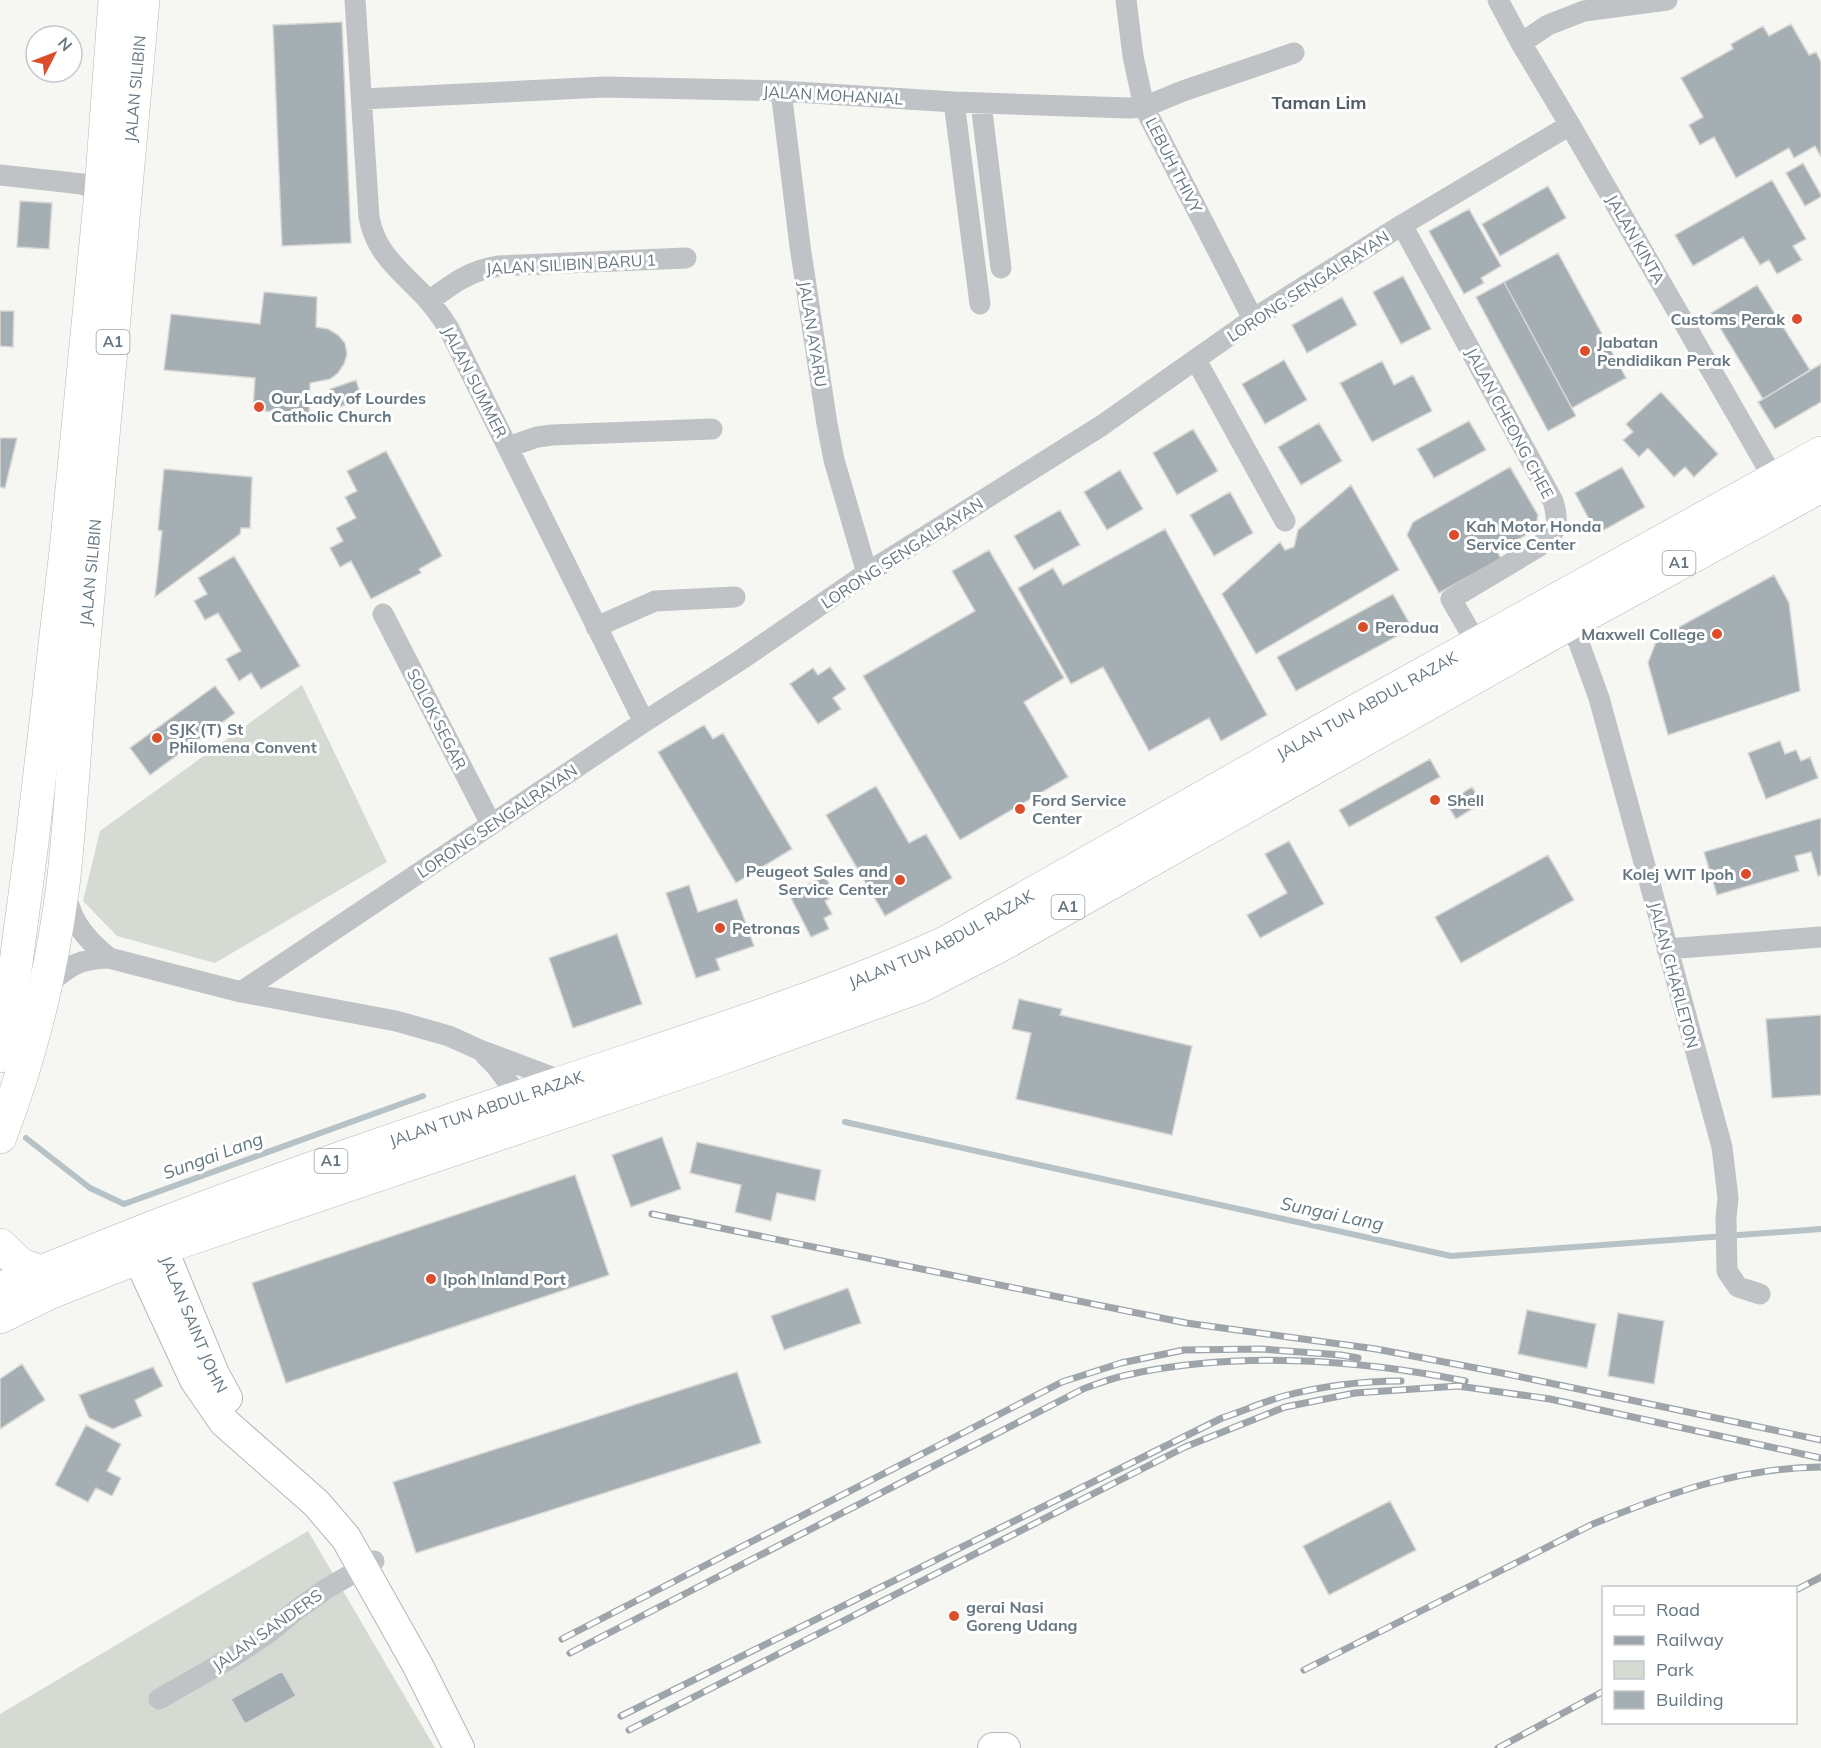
<svg xmlns="http://www.w3.org/2000/svg" width="1821" height="1748" font-family="Mulish,sans-serif">
<style>
.green{fill:#d5dbd2}
.lines{fill:none;stroke-linecap:round;stroke-linejoin:round}
.stream{stroke:#b6c2c6;stroke-width:6}
.building{fill:#a5aeb3;stroke:#d7d7d5;stroke-width:1.5}
.secondary-casing{stroke:#b1b7bb;stroke-width:32}
.primary-casing{stroke:#b2b7ba;stroke-width:34}
.street{stroke:#bfc3c6;stroke-width:21}
.secondary{stroke:#fff;stroke-width:30}
.primary{stroke:#fff;stroke-width:33}
.rail-casing{stroke:#9ea5aa;stroke-width:7}
.rail{stroke:#fff;stroke-width:4.5;stroke-dasharray:14;stroke-linecap:butt}
.poi-dot{fill:#dc4d2c;stroke:#fff;stroke-width:2}
.labels{text-anchor:middle;stroke-width:6;stroke-linejoin:round;paint-order:stroke}
.shield{fill:#fff;stroke:#94a0a8;stroke-width:1.5}
.shield-label{font-size:15px;font-weight:bold;fill:#667782}
.street-label{font-size:16px;fill:#667782;stroke:#fff}
.poi-label{font-size:16px;font-weight:bold;fill:#667782;stroke:#fff;text-anchor:start}
.neighbourhood-label{font-size:18px;font-weight:bold;fill:#536068;stroke:#fff}
.water-label{font-size:18px;font-style:italic;fill:#62787f;stroke:#fff}
</style>
<rect width="100%" height="100%" fill="#f6f6f2"/>
<!-- green -->
<path class="green" d="M302,685l85,177 -172,101 -98,-27 -34,-35 17,-70z
M308,1531l127,217h-435v-34z"/>
<g class="lines">
<!-- stream -->
<path class="stream" d="M845,1122l606,134 370,-27
M26,1138l64,50 34,16 299,-108"/>
</g>
<!-- building -->
<path class="building" d="M342,22l9,221 -69,3 -9,-221z
M1791,24l18,31 7,-3 5,10v95l-6,-11 -21,12 -5,-10 -53,30 -22,-41 -14,8 -11,-20 14,-8 -22,-39 52,-29 -2,-5 32,-18 6,10z
M1803,163l18,32v2l-16,9 -19,-33z
M1772,180l34,59 -13,7 9,14 -25,14 -8,-14 -9,5 -17,-28 -50,29 -18,-31z
M1548,186l18,32 -66,38 -18,-32z
M20,201l32,2 -3,46 -32,-2z
M1469,209l32,57 -20,12 3,5 -20,11 -35,-63z
M1558,253l68,125 -54,30 -68,-126z
M1403,276l28,53 -30,15 -28,-52z
M1504,282l72,134 -28,15 -72,-134z
M1757,285l53,85 -47,29 -52,-86z
M264,292l53,5 -1,30 12,2 10,6 7,8 2,12 -3,9 -6,9 -8,6 -20,4 -1,32 -56,-5 2,-32 -91,-8 7,-56 89,10z
M1342,297l15,28 -50,28 -15,-28z
M0,311h14l-1,36 -13,-1z
M1284,360l23,40 -42,24 -23,-40z
M1382,361l12,24 19,-10 19,36 -60,31 -32,-59z
M1821,364v38l-46,27 -17,-27z
M356,380l6,19 -26,9 -6,-19z
M1661,392l57,62 -24,23 -9,-10 -11,10 -26,-29 -9,9 -16,-17 10,-8 -7,-8z
M1469,421l17,29 -52,28 -17,-29z
M1319,423l23,38 -41,24 -23,-38z
M1193,429l25,42 -41,24 -24,-42z
M0,438h17l-12,50 -5,-1z
M386,451l56,105 -23,13 2,4 -50,26 -20,-38 -11,6 -10,-19 13,-7 -7,-13 20,-10 -11,-21 12,-6 -10,-20z
M1510,467l28,48 -3,15 -38,21 4,8 -62,34 -32,-58 6,-13z
M1622,467l23,40 -48,27 -22,-41z
M164,469l88,8 -2,51h-9l-1,6 -85,63 7,-66 -4,-1z
M1120,470l23,39 -36,21 -23,-38z
M1351,485l48,85 -143,84 -34,-60 58,-52 5,8 9,-3 4,-17z
M1230,492l23,41 -39,23 -24,-41z
M1060,510l20,35 -46,25 -20,-34z
M1165,529l102,186 -46,26 -12,-23 -60,33 -46,-84 -32,17 -53,-96 35,-20 10,17z
M989,550l75,128 -40,24 44,75 -108,63 -97,-164 112,-65 -23,-40z
M234,556l66,110 -39,23 -10,-16 -12,8 -13,-22 15,-8 -23,-38 -13,7 -11,-19 13,-7 -9,-16z
M1774,575l15,28 11,88 -132,44 -20,-72 9,-24z
M1393,594l19,34 -116,63 -19,-34z
M830,667l16,22 -13,9 8,11 -23,15 -28,-40 23,-16 5,7z
M215,686l20,27 -85,62 -20,-27z
M704,725l9,14 10,-6 69,116 -56,34 -78,-131z
M1780,741l5,13 11,-4 5,11 9,-4 8,21 -52,21 -18,-46z
M1430,759l10,18 -91,50 -10,-17z
M876,786l33,57 17,-9 26,44 -67,38 -59,-101z
M1472,787l10,16 -26,16 -10,-16z
M1821,818v57l-3,1 -7,-24 -16,4 4,15 -82,24 -13,-43z
M1289,841l35,63 -64,34 -13,-23 40,-22 -22,-39z
M1548,855l26,45 -113,63 -26,-46z
M825,876l10,19 -10,6 7,13 -8,4 5,11 -18,8 -22,-43z
M689,885l9,27 39,-13 17,47 -38,13 4,11 -24,8 -30,-85z
M617,934l25,70 -69,24 -24,-70z
M1019,999l43,10 -2,6 132,31 -20,89 -156,-36 15,-66 -19,-4z
M1821,1015v80l-49,3 -6,-79z
M662,1137l19,52 -50,18 -19,-52z
M697,1142l124,28 -6,31 -38,-8 -6,28 -36,-9 6,-27 -51,-12z
M575,1175l34,100 -323,108 -34,-100z
M848,1288l13,35 -77,27 -13,-34z
M1527,1310l69,14 -9,44 -69,-14z
M1618,1313l46,8 -10,63 -46,-8z
M22,1364l23,36 -45,29v-50z
M153,1367l10,19 -28,14 7,16 -29,13 -24,-11 -10,-23z
M737,1372l24,71 -345,110 -23,-71z
M86,1425l35,19 -14,27 14,7 -9,18 -16,-8 -8,14 -33,-17z
M1390,1501l26,49 -87,45 -26,-49z
M282,1671l14,25 -51,28 -14,-25z"/>
<g class="lines">
<defs>
<g id="secondary">
<path id="s1" d="M144,1230l18,18 52,126 13,24"/>
<path d="M144,1233l-6,24 57,123 29,42 92,81 30,35 72,128 41,82"/>
<path d="M993,1748h12"/>
</g>
<g id="primary">
<path d="M0,1056l15,-86 16,-120 35,-299 35,-359 14,-192"/>
<path id="s2" d="M0,1137c31,-81 52,-166 63,-252 9,-78 12,-157 20,-235 21,-217 40,-433 60,-650"/>
<path d="M0,1245l21,20 20,7"/>
<path id="s3" d="M0,1289c63,-26 125,-51 188,-75 123,-47 248,-89 373,-131 130,-44 261,-84 386,-141l398,-225 476,-264"/>
<path d="M0,1317l49,-24 113,-45 543,-184 213,-77 81,-41 570,-322 252,-138"/>
</g>
</defs>
<!-- secondary casing -->
<use href="#secondary" class="secondary-casing"/>
<!-- primary casing -->
<use href="#primary" class="primary-casing"/>
<!-- street -->
<path class="street" d="M355,0l14,217c7,39 34,55 59,83 7,8 14,18 20,27l196,395
M1126,0l7,56 11,51 109,212
M1498,0l23,43 49,82 204,354
M1521,43l27,-18 36,-14 83,-11
M781,91l19,155 27,178 7,36 33,113
M362,99l242,-12 177,4 173,11 174,6 16,-1 39,-16 111,-38
M954,102l26,202
M981,103l20,165
M0,175l82,9 19,8
M1402,225l151,276c7,23 4,32 -15,46l-87,52 26,45
M429,301c23,-17 41,-31 70,-35l187,-8
M1196,360l89,161
M508,447l29,-10 15,-2 160,-6
M383,614l108,210
M1563,614l16,29 20,55 123,449 6,51 -2,20 1,53 11,16 22,7
M596,627l59,-26 80,-4
M66,896c7,28 21,44 43,62
M1667,949l154,-12
M44,988c24,-21 32,-29 65,-30l132,34 155,29 53,15 31,14 85,32
M241,992l403,-270 98,-63 125,-86 234,-147 152,-107 149,-94 168,-100
M485,1055l11,11 29,39
M159,1699l72,-41 39,-26 25,-21 31,-22 48,-28"/>
<!-- secondary -->
<use href="#secondary" class="secondary"/>
<!-- primary -->
<use href="#primary" class="primary"/>
<defs>
<path id="rail" d="M652,1214l534,109 190,26 126,24 319,67
M1796,1590l25,-13
M562,1639l500,-257 59,-19 63,-13 77,-1 80,6 17,3
M570,1653l513,-264c14,-5 29,-11 44,-14 108,-24 230,-16 338,6
M1304,1670l289,-146c76,-31 145,-56 228,-57
M621,1716l601,-298c21,-7 41,-16 62,-22 38,-10 78,-15 117,-15
M629,1730l556,-283 100,-40 70,-14 103,-7 92,13 271,59
M1498,1748l106,-57"/>
</defs>
<!-- rail casing -->
<use href="#rail" class="rail-casing"/>
<!-- rail -->
<use href="#rail" class="rail"/>
</g>
<!-- markers -->
<g class="poi-dot">
<circle cx="1797" cy="319" r="6"/>
<circle cx="1585" cy="351" r="6"/>
<circle cx="259" cy="407" r="6"/>
<circle cx="1454" cy="535" r="6"/>
<circle cx="1363" cy="627" r="6"/>
<circle cx="1717" cy="634" r="6"/>
<circle cx="157" cy="738" r="6"/>
<circle cx="1435" cy="800" r="6"/>
<circle cx="1020" cy="809" r="6"/>
<circle cx="1746" cy="874" r="6"/>
<circle cx="900" cy="880" r="6"/>
<circle cx="720" cy="928" r="6"/>
<circle cx="431" cy="1279" r="6"/>
<circle cx="954" cy="1616" r="6"/>
</g>
<g class="labels">
<!-- shield labels -->
<g class="shield">
<rect x="96.5" y="330" width="33" height="24" rx="4.5"/>
<rect x="1662.5" y="551" width="33" height="24" rx="4.5"/>
<rect x="1051.5" y="895" width="33" height="24" rx="4.5"/>
<rect x="314.5" y="1149" width="33" height="24" rx="4.5"/>
</g>
<g class="shield-label">
<text x="113" y="347">A1</text>
<text x="1679" y="568">A1</text>
<text x="1068" y="912">A1</text>
<text x="331" y="1166">A1</text>
</g>
<!-- street labels -->
<g class="street-label">
<text dy="6" stroke="none"><textPath href="#s2" startOffset="1060">JALAN SILIBIN</textPath></text>
<text transform="translate(833 95) rotate(3)" y="6">JALAN MOHANIAL</text>
<text transform="translate(1174 165) rotate(63)" y="6">LEBUH THIVY</text>
<text transform="translate(1636 239) rotate(60)" y="6">JALAN KINTA</text>
<text transform="translate(571 264) rotate(-3)" y="6">JALAN SILIBIN BARU 1</text>
<text transform="translate(1308 286) rotate(-33)" y="6">LORONG SENGALRAYAN</text>
<text transform="translate(813 334) rotate(81)" y="6">JALAN AYARU</text>
<text transform="translate(475 382) rotate(63)" y="6">JALAN SUMMER</text>
<text transform="translate(1510 423) rotate(62)" y="6">JALAN CHEONG CHEE</text>
<text transform="translate(902 553) rotate(-33)" y="6">LORONG SENGALRAYAN</text>
<text dy="6" stroke="none"><textPath href="#s2" startOffset="574">JALAN SILIBIN</textPath></text>
<text dy="6" stroke="none"><textPath href="#s3" startOffset="1491">JALAN TUN ABDUL RAZAK</textPath></text>
<text transform="translate(437 719) rotate(63)" y="6">SOLOK SEGAR</text>
<text transform="translate(497 821) rotate(-34)" y="6">LORONG SENGALRAYAN</text>
<text dy="6" stroke="none"><textPath href="#s3" startOffset="1005">JALAN TUN ABDUL RAZAK</textPath></text>
<text transform="translate(1674 975) rotate(75)" y="6">JALAN CHARLETON</text>
<text dy="6" stroke="none"><textPath href="#s3" startOffset="519">JALAN TUN ABDUL RAZAK</textPath></text>
<text dy="6" stroke="none"><textPath href="#s1" startOffset="108">JALAN SAINT JOHN</textPath></text>
<text transform="translate(267 1630) rotate(-35)" y="6">JALAN SANDERS</text>
</g>
<!-- poi labels -->
<g class="poi-label">
<text x="1785" y="325" text-anchor="end">Customs Perak</text>
<text x="1597" y="348">Jabatan<tspan x="1597" dy="18">Pendidikan Perak</tspan></text>
<text x="271" y="404">Our Lady of Lourdes<tspan x="271" dy="18">Catholic Church</tspan></text>
<text x="1466" y="532">Kah Motor Honda<tspan x="1466" dy="18">Service Center</tspan></text>
<text x="1375" y="633">Perodua</text>
<text x="1705" y="640" text-anchor="end">Maxwell College</text>
<text x="169" y="735">SJK (T) St<tspan x="169" dy="18">Philomena Convent</tspan></text>
<text x="1032" y="806">Ford Service<tspan x="1032" dy="18">Center</tspan></text>
<text x="1447" y="806">Shell</text>
<text x="888" y="877" text-anchor="end">Peugeot Sales and<tspan x="888" dy="18">Service Center</tspan></text>
<text x="1734" y="880" text-anchor="end">Kolej WIT Ipoh</text>
<text x="732" y="934">Petronas</text>
<text x="443" y="1285">Ipoh Inland Port</text>
<text x="966" y="1613">gerai Nasi<tspan x="966" dy="18">Goreng Udang</tspan></text>
</g>
<!-- neighbourhood labels -->
<g class="neighbourhood-label">
<text x="1319" y="109">Taman Lim</text>
</g>
<!-- water labels -->
<g class="water-label">
<text transform="translate(213 1156) rotate(-20)" y="6">Sungai Lang</text>
<text transform="translate(1332 1214) rotate(12)" y="6">Sungai Lang</text>
</g>
</g>
<!-- legend -->
<rect x="1602" y="1586" width="195" height="138" fill="#ffffff" stroke="#c2c9cd" stroke-width="1.5"/>
<rect x="1614" y="1606" width="30" height="9" fill="#ffffff" stroke="#c2c9cd" stroke-width="1.5"/>
<text x="1656" y="1616" font-size="18" fill="#667782">Road</text>
<rect x="1614" y="1636" width="30" height="9" fill="#9ea5aa" stroke="#c2c9cd" stroke-width="1.5"/>
<text x="1656" y="1646" font-size="18" fill="#667782">Railway</text>
<rect x="1614" y="1661" width="30" height="18" fill="#d5dbd2" stroke="#c2c9cd" stroke-width="1.5"/>
<text x="1656" y="1676" font-size="18" fill="#667782">Park</text>
<rect x="1614" y="1691" width="30" height="18" fill="#a5aeb3" stroke="#c2c9cd" stroke-width="1.5"/>
<text x="1656" y="1706" font-size="18" fill="#667782">Building</text>
<!-- north arrow -->
<g transform="translate(54 54) rotate(48)"><circle r="28" fill="#ffffff" stroke="#c2c9cd" stroke-width="1.5"/>
<path d="M0-4.5L10 22L0 15L-10 22Z" fill="#dc4d2c"/>
<text y="-9" font-size="16" font-weight="bold" text-anchor="middle" fill="#667782">N</text>
</g>
</svg>
